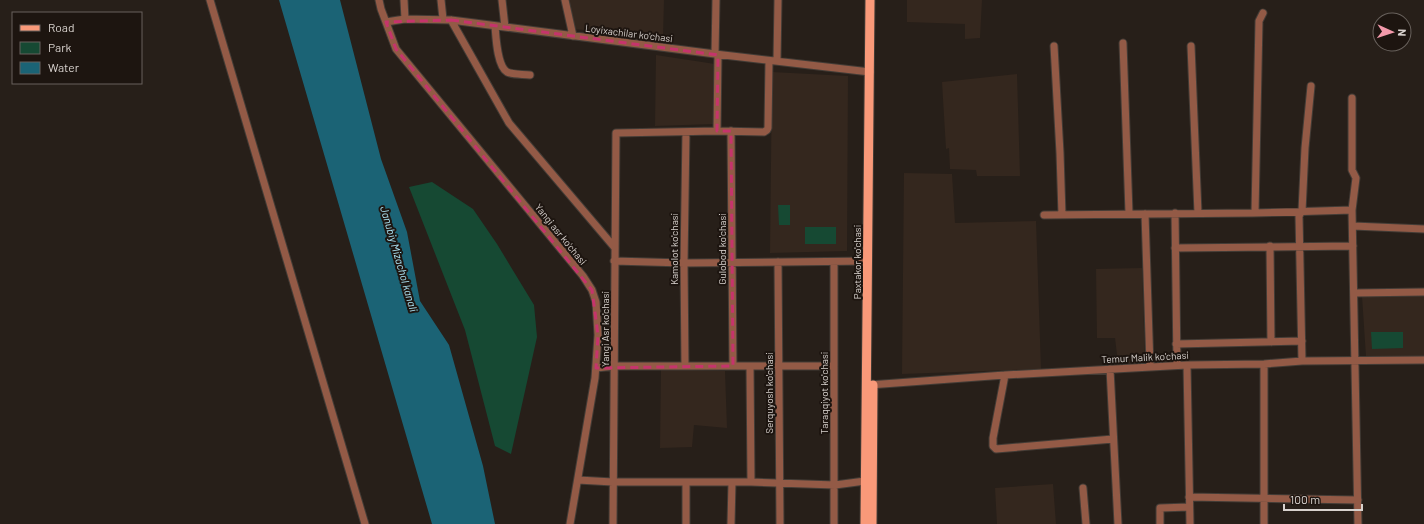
<svg xmlns="http://www.w3.org/2000/svg" width="1424" height="524" font-family="Barlow,sans-serif">
<style>
.built{fill:#34271e}
.green{fill:#164933}
.water{fill:#1b6375}
.lines{fill:none;stroke-linecap:round;stroke-linejoin:round}
.minor-casing{stroke:#433c36;stroke-width:9}
.major-casing{stroke:#433c36;stroke-width:11}
.minor{stroke:#935a46;stroke-width:7}
.major{stroke:#f99979;stroke-width:9}
.marked{fill:none;stroke:#c5346c;stroke-width:3;stroke-dasharray:8 5;stroke-linejoin:round}
.labels{text-anchor:middle;stroke-width:4;stroke-linejoin:round;paint-order:stroke}
.street-label{font-size:10px;fill:#d8d2ce;stroke:#1d1510}
.water-label{font-size:11px;font-style:italic;fill:#ade5f6;stroke:#1d1510}
</style>
<rect width="100%" height="100%" fill="#271f19"/>
<!-- built -->
<path class="built" d="M569,0h95l-1,37 -90,-8z
M907,0h75l-2,38 -15,1v-15l-58,-2z
M656,55l59,9 -1,60 -59,2z
M772,72l76,4 -1,175 -77,2z
M1017,74l3,102h-43l-1,-6 -26,-1 -1,-21 -3,1 -4,-67z
M904,173l48,1 3,49 81,-2 5,148 -139,5z
M1142,268l3,95h-27l-3,-25h-18l-1,-69z
M1424,295v61l-58,1 -4,-61z
M661,369l64,2 2,57 -33,-3 -2,22 -32,1z
M1053,484l3,40h-59l-2,-36z"/>
<!-- green -->
<path class="green" d="M432,182l41,27 24,35 37,61 3,32 -26,117 -16,-8 -30,-116 -56,-143z
M778,205h12v20h-11z
M805,227h31v17h-31z
M1371,332h32v16l-31,1z"/>
<!-- water -->
<path class="water" d="M279,0h61l41,159 26,73 13,69 29,44 34,121 12,58h-63z"/>
<g class="lines">
<defs>
<path id="minor" d="M210,0l155,524
M379,0l2,9 15,40 187,227 9,14 4,12 2,33 -3,43 -25,146
M404,0l1,19
M441,0l2,19
M502,0l3,27
M565,0l8,36
M451,20l58,103 106,125
M386,22l19,-3 46,1 264,34 155,18
M495,26c1,11 2,40 12,46 6,3 16,2 23,3
M1123,43l6,170
M1054,46l6,107 2,62
M1191,46l7,167
M715,54l1,-54
M777,61l1,-61
M1352,98v72l4,8 -4,32 6,314
M717,131l1,-76
M731,131l2,235
M1255,212l4,-191 4,-8
M1175,213l2,152
M1145,214l5,153
M1044,215l209,-2 99,-3
M1353,226l71,3
M1270,246l1,96
M1175,248l178,-2
M614,261l70,2 184,-2
M778,262l2,262
M834,262v262
M1354,293l70,-1
M1176,344l126,-3
M1302,361l-3,-145 3,-5 3,-63 6,-62
M1187,365l3,159
M685,366l-1,-103 2,-131
M750,366l1,116
M596,368l19,-2h219
M1110,369l8,155
M1005,375l-12,63v8l3,3 117,-10
M869,385l136,-10 182,-10 77,-1 38,-3 122,-1
M578,480l35,2h138l84,3 30,-4
M686,482v42
M1083,488l3,36
M1189,497l169,3
M613,524l3,-391 101,-2 47,1 3,-2 1,-2 1,-67
M731,524l1,-42
M1160,524v-16l29,-1
M1264,524v-160"/>
<path id="major" d="M865,524l5,-524
M872,524l1,-139"/>
</defs>
<!-- minor casing -->
<use href="#minor" class="minor-casing"/>
<!-- major casing -->
<use href="#major" class="major-casing"/>
<!-- minor -->
<use href="#minor" class="minor"/>
<!-- major -->
<use href="#major" class="major"/>
</g>
<!-- marked area -->
<path class="marked" d="M451,20l267,35 -1,76h14l2,235 -137,2 2,-33 -6,-45 -196,-241 -10,-27z"/>
<g class="labels">
<!-- street labels -->
<g class="street-label">
<text transform="translate(629 33) rotate(7)" y="4">Loyixachilar ko'chasi</text>
<text transform="translate(561 234) rotate(51)" y="4">Yangi asr ko'chasi</text>
<text transform="translate(674 249) rotate(-90)" y="4">Kamolot ko'chasi</text>
<text transform="translate(722 249) rotate(-90)" y="4">Gulobod ko'chasi</text>
<text transform="translate(857 262) rotate(-90)" y="4">Paxtakor ko'chasi</text>
<text transform="translate(605 329) rotate(-90)" y="4">Yangi Asr ko'chasi</text>
<text transform="translate(1145 357) rotate(-3)" y="4">Temur Malik ko'chasi</text>
<text transform="translate(769 393) rotate(-90)" y="4">Serquyosh ko'chasi</text>
<text transform="translate(824 393) rotate(-90)" y="4">Taraqqiyot ko'chasi</text>
</g>
<!-- water labels -->
<g class="water-label">
<text transform="translate(399 259) rotate(74)" y="4">Janubiy Mizachol kanali</text>
</g>
</g>
<!-- legend -->
<rect x="12" y="12" width="130" height="72" fill="#1d1510" stroke="#68615c"/>
<rect x="20" y="25" width="20" height="6" fill="#f99979" stroke="#68615c"/>
<text x="48" y="32" font-size="12" fill="#d8d2ce">Road</text>
<rect x="20" y="42" width="20" height="12" fill="#164933" stroke="#68615c"/>
<text x="48" y="52" font-size="12" fill="#d8d2ce">Park</text>
<rect x="20" y="62" width="20" height="12" fill="#1b6375" stroke="#68615c"/>
<text x="48" y="72" font-size="12" fill="#d8d2ce">Water</text>
<!-- north arrow -->
<g transform="translate(1392 32) rotate(93)"><circle r="19" fill="#1d1510" stroke="#68615c"/>
<path d="M0-3L7 15L0 10L-7 15Z" fill="#f39aab"/>
<text y="-6" font-size="11" font-weight="bold" text-anchor="middle" fill="#d8d2ce">N</text>
</g>
<!-- scale -->
<path d="M1284 504v6h78v-6" fill="none" stroke="#d8d2ce" stroke-width="2"/>
<text x="1290" y="504" font-size="12" fill="#d8d2ce" stroke="#1d1510" stroke-width="3" paint-order="stroke">100 m</text>
</svg>
